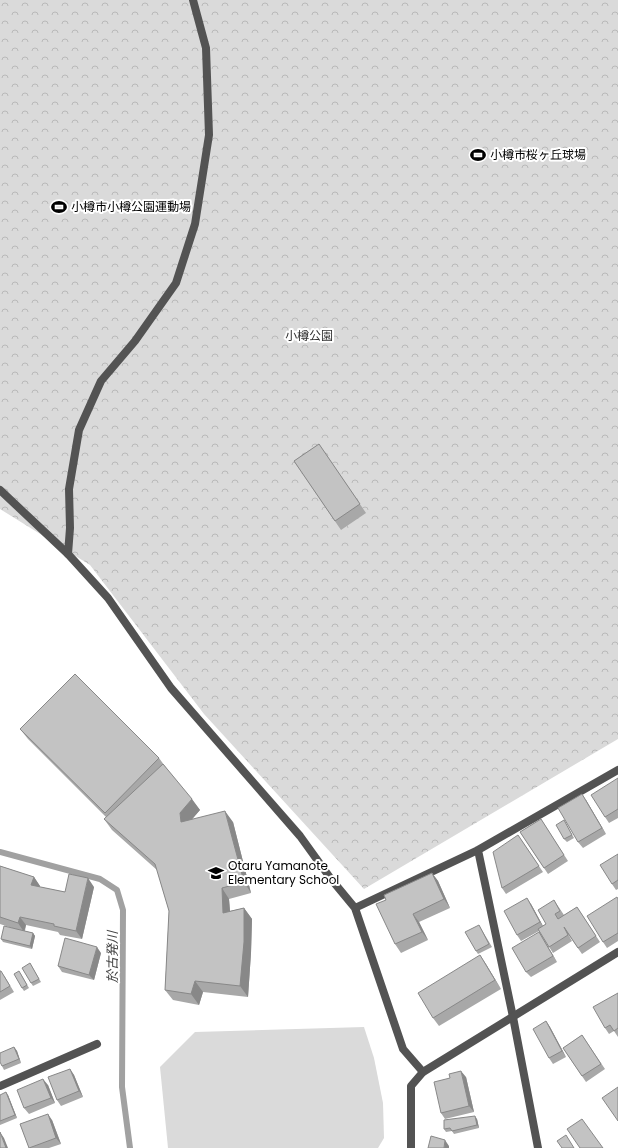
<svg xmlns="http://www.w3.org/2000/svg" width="618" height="1148" font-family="Poppins,'Noto Sans JP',sans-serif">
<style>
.green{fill:#dadada}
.park{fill:url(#park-crowns)}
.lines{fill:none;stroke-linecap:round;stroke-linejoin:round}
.stream{stroke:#a1a1a1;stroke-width:6}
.service{stroke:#535353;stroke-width:8}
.minor{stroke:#535353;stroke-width:8}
.tertiary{stroke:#535353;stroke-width:8}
.wall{fill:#a8a8a8}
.shaded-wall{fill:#888}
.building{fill:#c3c3c3;stroke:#888}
.labels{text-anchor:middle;stroke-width:4;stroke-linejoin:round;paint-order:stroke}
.poi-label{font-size:12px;fill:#000;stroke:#fff;text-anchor:start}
.park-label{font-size:12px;fill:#313131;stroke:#fff}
.water-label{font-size:13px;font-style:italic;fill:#424242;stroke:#fff}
</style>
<defs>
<pattern id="park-crowns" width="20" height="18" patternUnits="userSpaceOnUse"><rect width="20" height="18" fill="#dadada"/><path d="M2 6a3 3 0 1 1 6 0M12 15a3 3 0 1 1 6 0" fill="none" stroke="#b9b9b9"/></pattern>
</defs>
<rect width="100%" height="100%" fill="#fff"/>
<!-- green -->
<path class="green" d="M364,1027l10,31 9,45 1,35 -6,10h-210l-8,-81 35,-35z"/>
<!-- park -->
<path class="park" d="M0,0h618v739l-254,150 -160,-175 -114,-149 -90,-56z"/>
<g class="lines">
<!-- stream -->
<path class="stream" d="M0,852l100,27 17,11 6,20 -1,177 8,61"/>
<!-- service -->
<path class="service" d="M0,490l68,64"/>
<!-- minor -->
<path class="minor" d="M193,0l13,48 3,87 -14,89 -19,59 -41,58 -34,40 -22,49 -10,59 1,39 -2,26 40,44 63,90 129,148 31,43 24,29 48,141 20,23
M478,850l35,167 25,131
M355,908l123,-58 140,-80
M0,1086l97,-42"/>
<!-- tertiary -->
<path class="tertiary" d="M411,1148v-62l12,-14 195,-120"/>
</g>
<!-- wall -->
<path class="wall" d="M319,444l47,69 -25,17 -47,-69z
M20,729l139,29 8,11 33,41 -8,9 41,3 18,71 -22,6 1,12 14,-3 8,11 -1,34 -3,44 -45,-5 -4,13 -26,-5 -8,-10 4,-79 -12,-41 -45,-40 -8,-11 2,-2 -78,-78z
M618,778v40l-9,5 -4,-6z
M586,800l20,34 -23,14 -5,-6z
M541,819l27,42 -20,13 -28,-42z
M564,820l10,18 -7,4 -3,-3z
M518,835l25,37 -37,22 -4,-6z
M618,854v35l-2,1 -4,-6z
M0,866l34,11 6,9v1l25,5 29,-5 -12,52 -22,-4 -2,-3 -32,-7 -1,6 8,2 2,3 -3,13 -29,-7 -2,-3 14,-10 -15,-5z
M432,873l6,8 12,27 -31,14 9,18 -27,13 -6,-9 -9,-44z
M618,898v43l-11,7 -4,-6z
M554,900l10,15 13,-8 23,35 -18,12 -14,-20 4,7 -19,12 -14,-22 -18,10 -4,-6 14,-31 12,22 3,-2z
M479,925l13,22 -14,7 -2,-3z
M539,932l18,30 -26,15 -5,-5z
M101,953l-7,27 -32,-8 -4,-6z
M480,955l21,34 -62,37 -6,-8z
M30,963l11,19 -8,4 -2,-3z
M0,971l5,6 9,15 -14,8z
M21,974l8,14 -5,3 -2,-3z
M618,993v44l-4,-6 -5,3 -4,-6z
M546,1021l4,6 16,30 -13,7 -4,-6z
M582,1035l23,34 -19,13 -23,-34z
M14,1047l3,4 4,12 -17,7 -2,-4z
M70,1069l4,6 9,22 -22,9 -4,-6z
M466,1077l8,35 -29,7 -4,-6 9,-35z
M48,1085l7,18 -26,11 -5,-6z
M0,1095h8l9,23 -17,7z
M477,1119l2,9 -25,6 -2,-3 -6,1 -2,-3z
M52,1120l9,24 -12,4h-20l-9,-24z"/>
<!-- shaded-wall -->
<path class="shaded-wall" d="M582,794l4,6 20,34 -4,-6z
M192,799l8,11 -12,14 -7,-2 -1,-9z
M225,811l8,11 18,71 -7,-11z
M432,873l6,8 12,27 -6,-9z
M34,877l6,9 -3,8 -6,-9z
M88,878l6,9 -12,52 -6,-8z
M222,888l7,11 2,24 -8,-10z
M527,898l4,6 13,24 -4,-6z
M244,908l8,11 -1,34 -3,44 -8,-11z
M413,914l6,8 9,18 -6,-8z
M20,917l6,8 -2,7 -6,-9z
M539,932l4,6 14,24 -4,-6z
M33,933l2,3 -3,13 -2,-3z
M97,947l4,6 -7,27 -5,-5z
M480,955l6,9 15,25 -6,-9z
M195,981l8,11 -4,13 -8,-11z
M546,1021l4,6 16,30 -4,-6z
M14,1047l3,4 4,12 -2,-4z
M70,1069l4,6 9,22 -4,-6z
M461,1071l5,6 8,35 -5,-6z
M43,1079l5,6 7,18 -4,-5z
M6,1092l2,3 9,23 -2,-3z
M48,1114l4,6 9,24 -5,-6z
M475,1116l2,3 2,9 -2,-3z
M0,1132l4,6 4,10h-2z
M445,1140l4,6v2h-5z"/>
<!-- building -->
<path class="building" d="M319,444l41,60 -25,17 -41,-60z
M75,674l84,84 -54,55 -85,-84z
M163,764l29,35 -12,14 1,9 44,-11 19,71 -22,6 1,25 21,-5v34l-4,44 -45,-5 -4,13 -26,-4 4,-79 -14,-47 -51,-45z
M618,778v31l-13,8 -14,-22z
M582,794l20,34 -24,14 -20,-34z
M541,819l23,36 -20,13 -24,-36z
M564,820l8,15 -8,4 -8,-14z
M518,835l21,31 -37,22 -9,-36z
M618,854v26l-6,4 -12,-19z
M0,866l34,11 -3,8 34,7 4,-18 19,4 -12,53 -22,-5v-2l-34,-7 -2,6 -18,-6z
M432,873l12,26 -31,15 9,18 -27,12 -19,-40 10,-4 -2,-5z
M617,897l1,2v34l-15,9 -16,-26z
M527,898l13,24 -23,13 -13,-24z
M554,900l6,11 -5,3 3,5 19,-12 19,29 -18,12 -14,-21 4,8 -19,12 -11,-18 8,-5 -8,-14z
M479,925l10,19 -13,7 -11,-19z
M4,926l29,7 -3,13 -29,-7z
M539,932l14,24 -27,16 -14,-24z
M65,938l32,9 -8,28 -31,-9z
M480,955l15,25 -62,38 -15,-25z
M30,963l9,16 -8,4 -9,-15z
M0,971h1l9,15 -10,6z
M19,971l8,14 -5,3 -8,-14z
M618,993v35l-4,3 -4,-6 -5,3 -12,-21z
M546,1021l16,30 -13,7 -16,-29z
M582,1035l19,29 -19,12 -19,-28z
M14,1047l5,12 -17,7 -2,-4v-9z
M70,1069l9,22 -22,9 -9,-23z
M461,1071l8,35 -28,7 -7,-31 16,-4 -1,-4z
M43,1079l8,19 -27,10 -7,-18z
M618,1087v34l-16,-23z
M6,1092l9,23 -15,6v-26z
M48,1114l8,24 -27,10 -9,-24z
M475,1116l2,9 -25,6 -2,-3 -6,1v-9z
M582,1119l21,29h-23l-13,-19z
M0,1132l6,16h-6z
M566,1135l8,13h-12l-5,-7z
M431,1136l14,4 -1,8h-16z"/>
<!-- icons -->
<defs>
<symbol id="stadium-bare" viewBox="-9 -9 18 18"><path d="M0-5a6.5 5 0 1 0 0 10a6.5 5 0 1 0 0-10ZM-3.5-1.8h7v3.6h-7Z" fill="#000" stroke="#fff" stroke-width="2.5" paint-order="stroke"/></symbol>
<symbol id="school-bare" viewBox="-9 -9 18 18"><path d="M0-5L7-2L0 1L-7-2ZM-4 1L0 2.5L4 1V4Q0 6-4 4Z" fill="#000" stroke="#fff" stroke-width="2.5" paint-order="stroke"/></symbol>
</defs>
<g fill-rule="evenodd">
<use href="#stadium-bare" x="467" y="144" width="22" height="22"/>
<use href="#stadium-bare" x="48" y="196" width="22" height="22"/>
<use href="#school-bare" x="205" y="862" width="22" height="22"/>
</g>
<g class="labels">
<!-- poi labels -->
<g class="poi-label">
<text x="490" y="159">小樽市桜ヶ丘球場</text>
<text x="71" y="211">小樽市小樽公園運動場</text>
<text x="228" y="870">Otaru Yamanote<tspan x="228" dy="14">Elementary School</tspan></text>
</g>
<!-- park labels -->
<g class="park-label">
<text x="309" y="340">小樽公園</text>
</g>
<!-- water labels -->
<g class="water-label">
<text transform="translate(112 957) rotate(-90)" y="5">於古発川</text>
</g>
</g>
</svg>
